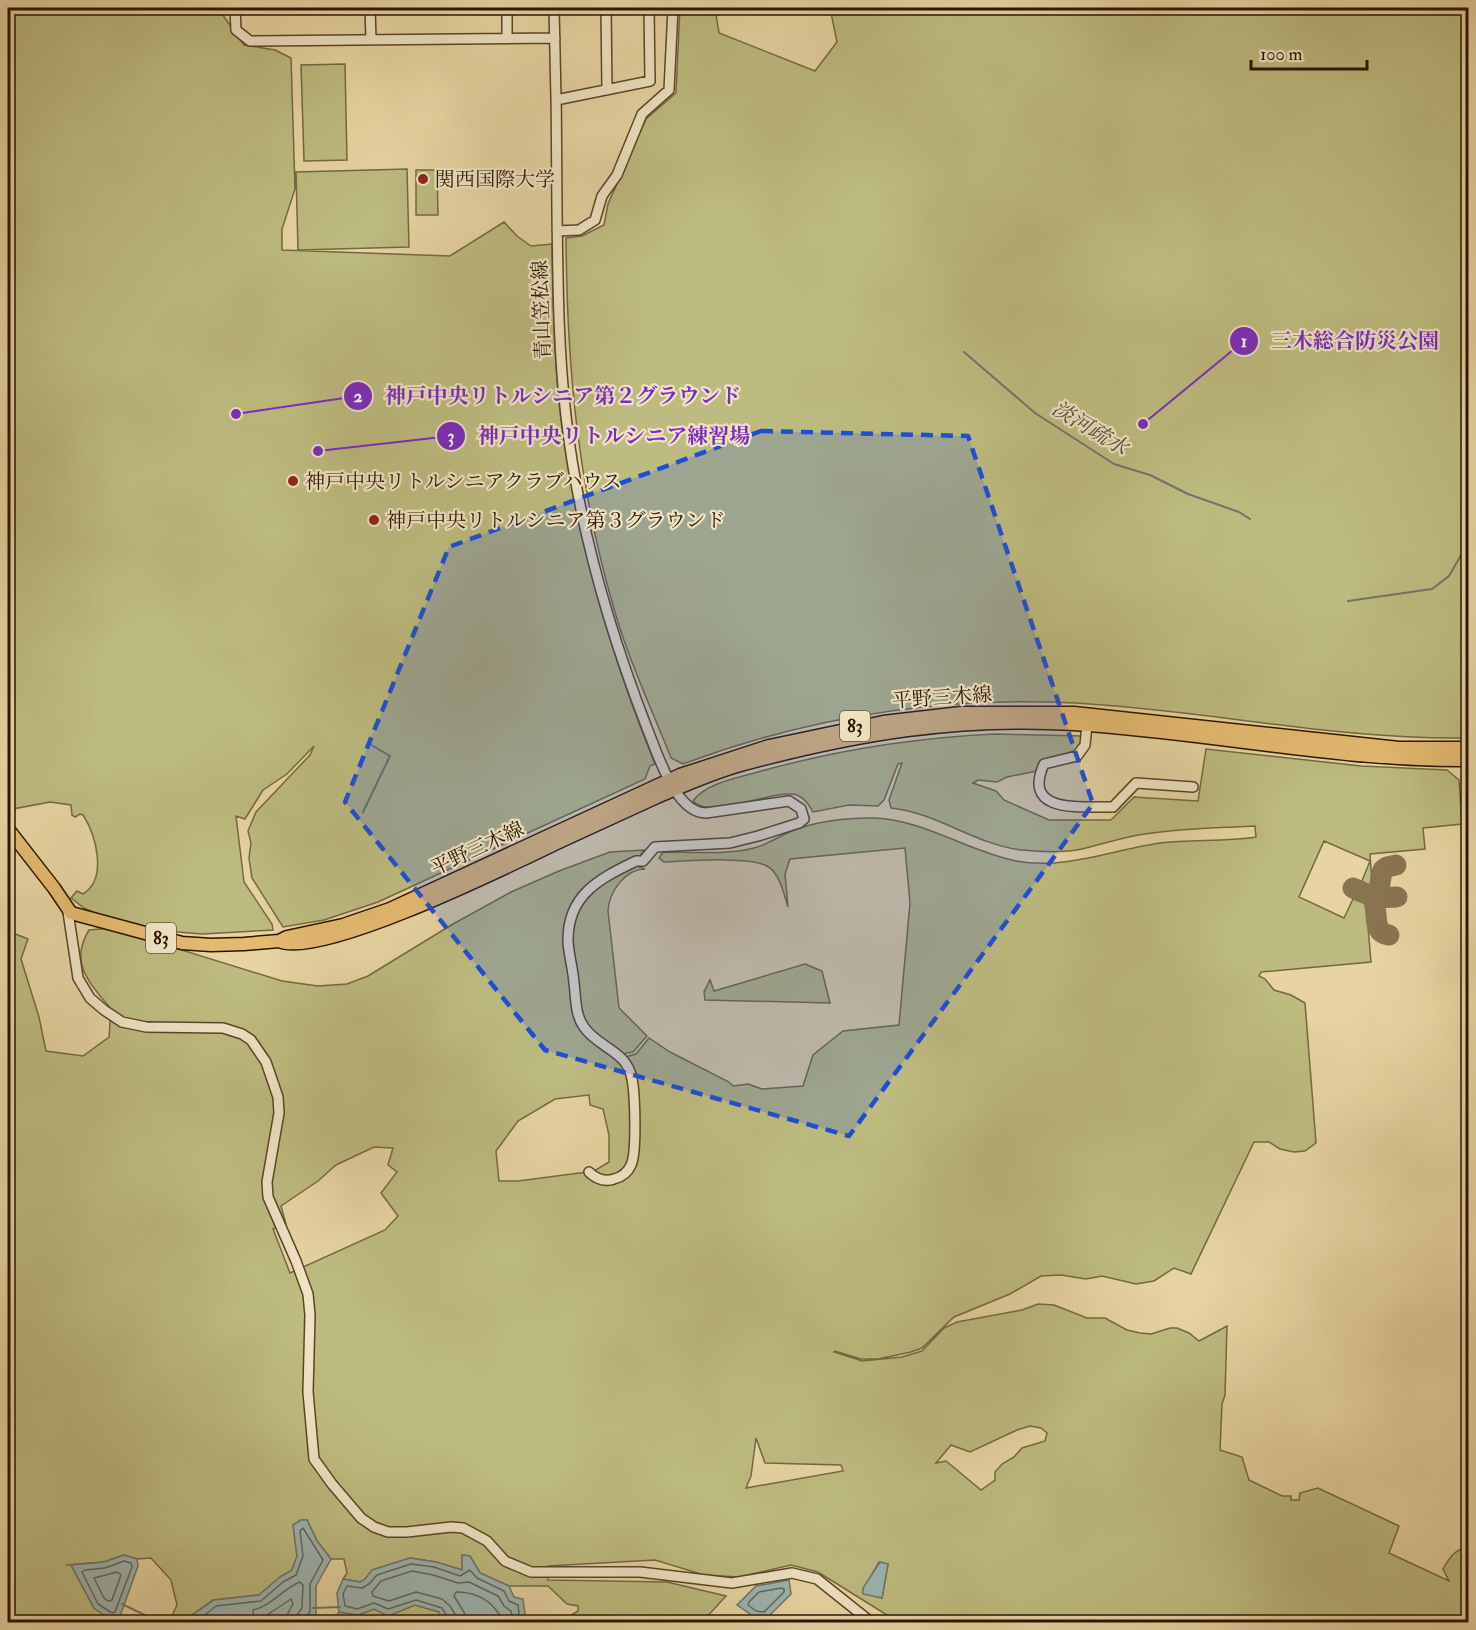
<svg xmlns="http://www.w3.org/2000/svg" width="1476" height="1630" font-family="'IM FELL Double Pica','Noto Serif JP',serif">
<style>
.green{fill:#bdbb7f;stroke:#746840;stroke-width:1.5;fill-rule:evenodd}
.water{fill:#9cb5b1;stroke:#6f756a;stroke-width:1.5}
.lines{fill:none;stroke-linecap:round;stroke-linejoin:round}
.shore{stroke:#646458;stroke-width:1.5}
.stream{stroke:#6f756a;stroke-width:2}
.taxiway{stroke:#897451;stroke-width:21}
.minor-casing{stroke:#5a4428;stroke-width:12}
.major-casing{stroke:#2b1400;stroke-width:15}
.minor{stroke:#efe3c3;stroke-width:9}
.major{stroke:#e4ba71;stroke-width:12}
.marked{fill:#1d4ed8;fill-opacity:0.2;stroke:#1d4ed8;stroke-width:4.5;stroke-dasharray:12 8;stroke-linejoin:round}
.poi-dot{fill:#8f2418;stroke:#efe3c3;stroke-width:2}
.labels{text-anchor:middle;stroke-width:4.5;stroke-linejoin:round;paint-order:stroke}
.shield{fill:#efe3c3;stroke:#66523a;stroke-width:1.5}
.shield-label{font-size:18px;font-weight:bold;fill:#2b1400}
.poi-label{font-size:20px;fill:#2b1400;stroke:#efe3c3;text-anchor:start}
.street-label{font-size:20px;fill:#2b1400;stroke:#efe3c3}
.water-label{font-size:21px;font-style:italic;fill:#534c3e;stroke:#efe3c3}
.leader{fill:none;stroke:#7b2cbf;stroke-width:2}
.callout-dot{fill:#7b2cbf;stroke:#efe3c3;stroke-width:2}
.mark-label{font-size:18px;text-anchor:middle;font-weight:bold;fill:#fff}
.callout-label{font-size:21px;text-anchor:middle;font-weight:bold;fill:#7b2cbf;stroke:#efe3c3;stroke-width:4.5;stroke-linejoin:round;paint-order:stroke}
</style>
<rect width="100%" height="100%" fill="#e7d4a2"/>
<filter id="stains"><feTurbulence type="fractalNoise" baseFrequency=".00333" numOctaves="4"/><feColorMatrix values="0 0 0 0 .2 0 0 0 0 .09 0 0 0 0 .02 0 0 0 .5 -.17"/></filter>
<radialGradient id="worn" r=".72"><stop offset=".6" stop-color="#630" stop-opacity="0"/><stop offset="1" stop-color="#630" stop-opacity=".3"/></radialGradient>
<!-- green -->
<path class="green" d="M8,8h212v3l24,34 31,5 16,8 4,131 -13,40v21l168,6 54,-34 13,14 14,10 21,-2c1,64 2,128 11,191 16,114 49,223 92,329l-5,2 -5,13 -267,123 -54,18 -41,7 -31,-49 -3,-20 2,-15 -3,-12 8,-19 54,-57 4,-9 -27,28 -24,16 -18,29 -9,-3 8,66 28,42 1,6 -71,4 -48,-4 -54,-15 -16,-7 -13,-10 6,-7 6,3c25,-15 13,-59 0,-79l-3,-1 -5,3 -3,-2 -1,-10 -21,-3 -37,7 -1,16 -4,-6z
M680,8h35l4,25 96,38 22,-29 -7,-34h638v730c-132,2 -261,-28 -393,-35 -134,-7 -266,14 -392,61l-12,-6c-18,-46 -40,-92 -54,-139 -39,-129 -50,-248 -51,-381l16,-2 22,-11 4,-21 38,-85 30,-26z
M345,64l2,96 -43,1 -3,-96z
M407,169l2,78 -111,3 -2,-78z
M416,170h21l1,45h-22z
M994,734l88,2 -1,7 -3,6c-14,8 -33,4 -41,22l-30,6 -10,5 -19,-2 -5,3 23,8 8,9 45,20h62l23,-23 64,4 8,-52 155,17 86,4 12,10 3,44 -39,4 2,21 -55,5 2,29 -2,3 -8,-5 8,-20 -46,-20 -25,56 45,21 9,-19 13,4 5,59 -110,10 -2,4 6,3 9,11 17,5 14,8 11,140 -11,8 -11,1 -14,-3 -11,-7h-15l-63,132 -17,-6 -20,13 -18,3 -34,-8 -16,3 -25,-4 -20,1 -31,18 -56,23 -32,31 -11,4 -33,7h-17l-26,-8 -1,1 28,9 40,-4 20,-6 22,-23 13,-6 65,-12 16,-6 16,1 33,13h18l22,12 13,3 11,1 19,-6h7l12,5 10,8 28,-15 -2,69 -3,9 -2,46 22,7 7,23 33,16h9v4h8l1,-7 18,-5 81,38 -10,27 60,28 -6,-12c7,-12 11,-19 25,-22v75h-570l-80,-50 -27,-7 -52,12 -35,-2 -49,-15 -107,6v14l119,2 59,14 -23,25 6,1h-140l-1,-5 10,-6v-5l-11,-2 -19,-18h-39l-29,-13 -10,-17 -8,-1v15l-26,-8 -26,-4 -37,12 -8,10 -5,2 -17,-3 4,-6 -3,-14h-13l-14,-18 -10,-21h-6l-8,5 4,31 -5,14 -12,7 -21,18 -46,5 -25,18 3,4h-22l8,-17 -6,-25 -20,-22 -14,1 -13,-4 -20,7 -38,3h5l23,43 20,14h-106v-691l20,8 -7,20 18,58 7,34 37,5 26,-19 2,-28c-20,-25 -43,-45 -22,-79l22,-2 171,53 36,5 29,-2 21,-8 85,-52 58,-32 48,-21 51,-19 34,-2 -4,6c-20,9 -43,20 -59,36 -27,28 -10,86 -6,120 12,37 32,28 49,53 9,12 10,80 6,96 -1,4 -3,8 -7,11 -9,9 -20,6 -29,-1l15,-9v-27l-6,-26 -13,-4 -1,-10 -34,4 -37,22 -22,30 3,30h19l69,-9 5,7c20,6 39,4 44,-20 1,-29 8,-79 -11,-102l11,-3 13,-16 21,14 59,30 4,4 15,-2 14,5 41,-3 10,-31 30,-24 56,-6 11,-122 -5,-55 -115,11 -5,15 3,33c-4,-12 -8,-34 -21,-41 -18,-10 -81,-5 -103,-4l-5,-4 4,-6c27,0 66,3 91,-4 13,-3 25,-12 38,-17 25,-10 53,-13 80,-13 51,1 95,33 144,43 49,9 96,-11 144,-18 32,-4 65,-1 96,-6l-1,-11c-37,2 -73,2 -110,8 -22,3 -42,10 -63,15 -19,4 -40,3 -60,1 -46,-5 -84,-37 -131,-42l-2,-8 13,-37 -4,1 -14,36 -6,6 -29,-1 -36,7c-4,-7 -8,-14 -16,-17 -23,-7 -87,26 -104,6 13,-18 44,-23 65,-29 78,-22 156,-34 236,-38zM374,1147l19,1 -5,17 9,7 -16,21 17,23 -13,14 -95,43 -17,-44 13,-5 -5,-18 37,-25 18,-16zM1030,1426l11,2 6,5 -2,8 -23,7 -8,9 -12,7 -7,8v8l-14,10 -35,-29 -10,2 15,-18 19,7 47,-22zM756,1438l9,25 76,2 2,6 -97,17 5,-12zM879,1562l9,2 -6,34 -19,-5 1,-5z
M634,865l11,4c-20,0 -36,23 -37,42l11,97 28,28 -14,16 -11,2 -28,-19 -12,-18 -11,-76 8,-36 17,-18z
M805,964l17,7 8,32 -125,-3 -1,-8 6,-12 4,11z
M415,1605l24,7 5,10h-139l11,-5 19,1 4,-6 19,3 16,-6 14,7z"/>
<!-- water -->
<path class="water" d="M301,1520h6l10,21 14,18 -15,27v31l-11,5h-63l-2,-3 -6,-1 -43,4 -3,-4 26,-18 45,-5 21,-18 12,-7 5,-14 -4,-31z
M124,1555l13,4 1,7 -20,56h-4l-20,-14 -23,-43 33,-3z
M462,1555l8,1 10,17 29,13 5,11 9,2 3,23h-82l-5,-10 -24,-7 -27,11 -14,-7 -16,6 -19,-3 -2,-19 6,-14 17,3 5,-3 7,-9 38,-12 26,4 26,8z
M880,1562l8,2 -6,34 -19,-4v-6z
M789,1580l2,14 -26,26 -12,-4 -16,-11 19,-19z"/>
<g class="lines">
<!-- shore -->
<path class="shore" d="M124,1561l7,2 1,4 -17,45 -3,1 -14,-9 -16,-32 3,-2 20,-2z
M117,1572l4,3 -9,25 -4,1 -4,-3 -10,-20z
M781,1588l3,1v3l-20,20 -8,-1 -8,-6 1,-3 10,-10z
M196,1622l20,-16 45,-5 22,-19 13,-7 7,-19 -3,-25 3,-3 20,32 -13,24v28l-5,5 -1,5
M254,1622l-1,-12c19,-4 29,-21 47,-28l3,3 -1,23 -5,7 -1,7
M263,1622l1,-5 27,-18 2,5 -5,9 -1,9
M449,1622l-1,-4 -6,-10 -26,-8 -28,9 -14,-6 -17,6 -12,-3 -2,-12 4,-8 15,2 7,-4 8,-9 34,-11 23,3 26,9 10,-6 7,8 27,13 5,10 9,4 2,17
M457,1622l-1,-6 -6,-10 -8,-7 -26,-7 -27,9 -16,-5 -1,-4 9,-11 31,-10 21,4 25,8 11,-1 29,14 6,10 7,5 2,11
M466,1622l-2,-10 -10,-16 2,-4c17,0 30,5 40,18 4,6 7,6 8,12"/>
<!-- stream -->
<path class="stream" d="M964,352l71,61 79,51 36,11 38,19 51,18 11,7
M1348,601l84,-12 17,-13 19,-33
M363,812l27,-56 -22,-13
M122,1604l37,18
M313,1608l27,-1"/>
<!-- taxiway -->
<path class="taxiway" d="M1353,888l22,10 22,-1
M1367,894c17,0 11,-13 16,-24l4,-3 9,-2
M1372,897c8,12 -2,36 17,38"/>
<defs>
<path id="minor" d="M235,8l1,22 14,11 305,-3
M370,8l1,32
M507,8v31
M554,8c2,68 3,136 3,204 1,68 1,136 9,204 12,108 42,211 81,312 10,24 28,85 59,85l83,-12 12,8 3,10 -5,4 -41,13 -28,7 -75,4 -12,14h-7c-37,18 -69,34 -68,81 1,14 5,27 6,41 2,15 1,32 10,44 14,21 43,23 48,52 3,15 5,74 -1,86 -3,7 -9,12 -17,14 -9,3 -18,0 -25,-7
M606,8l1,82
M556,100l94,-19 -1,-73
M557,231l22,-1 16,-10 7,-24 15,-21 25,-61 27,-24 4,-82
M1087,725l-2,20 -8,11 -33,8c-23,51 39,42 69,43l23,-24 57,4
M1466,754l2,31
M68,912l10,66 12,20 14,12 18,12 24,5 77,1 19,6 9,6 15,22 12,35 1,16 -12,69 1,15 28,64 12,33 2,21 -2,77 6,67 18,25 29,34 13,9 14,5h19l44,-5 12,1 24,13 18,20 26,11h109l92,11 60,-10 25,6 54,43"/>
<path id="major" d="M8,829l46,59 17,25 111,30 29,2 33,-1 35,-3 8,-4 56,-12 47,-16 290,-134 89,-29 114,-24 78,-9h113l325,35h69
M279,941c41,19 236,-78 282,-100 32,-15 64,-29 96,-44 28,-12 57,-25 87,-33 113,-30 213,-47 330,-40 132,8 262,37 394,36"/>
</defs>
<!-- minor casing -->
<use href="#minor" class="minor-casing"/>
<!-- major casing -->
<use href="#major" class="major-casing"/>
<!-- minor -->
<use href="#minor" class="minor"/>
<!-- major -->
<use href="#major" class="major"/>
</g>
<!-- marked area -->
<path class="marked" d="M761,431l207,5 125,368 -244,332 -304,-86 -200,-248 104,-255z"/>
<!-- markers -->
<g class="poi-dot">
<circle cx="423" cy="179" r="6"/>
<circle cx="293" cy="481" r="6"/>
<circle cx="374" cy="520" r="6"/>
</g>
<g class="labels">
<!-- shield labels -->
<g class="shield">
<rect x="840" y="711" width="30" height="30" rx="4.5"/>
<rect x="146" y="923" width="30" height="30" rx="4.5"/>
</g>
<g class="shield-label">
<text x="855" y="732">83</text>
<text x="161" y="944">83</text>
</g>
<!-- poi labels -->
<g class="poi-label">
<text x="435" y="186">関西国際大学</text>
<text x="305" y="488">神戸中央リトルシニアクラブハウス</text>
<text x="386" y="527">神戸中央リトルシニア第３グラウンド</text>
</g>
<!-- street labels -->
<g class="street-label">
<text transform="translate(541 310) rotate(-92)" y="7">青山笠松線</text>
<text transform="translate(942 697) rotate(-4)" y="7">平野三木線</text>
<text transform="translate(477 848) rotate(-25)" y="7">平野三木線</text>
</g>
<!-- water labels -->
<g class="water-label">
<text transform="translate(1090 428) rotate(31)" y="7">淡河疏水</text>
</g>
</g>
<!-- callouts -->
<path class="leader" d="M1143 424L1244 341M236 414L358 396M318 451L451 436"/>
<g class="callout-dot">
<circle cx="1143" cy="424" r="6"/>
<circle cx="236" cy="414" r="6"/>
<circle cx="318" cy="451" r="6"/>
<circle cx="1244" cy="341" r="15"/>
<circle cx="358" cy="396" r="15"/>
<circle cx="451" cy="436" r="15"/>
</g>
<g class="mark-label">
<text x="1244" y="347">1</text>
<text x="358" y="402">2</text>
<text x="451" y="442">3</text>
</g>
<g class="callout-label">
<text x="1355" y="348">三木総合防災公園</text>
<text x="563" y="403">神戸中央リトルシニア第２グラウンド</text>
<text x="614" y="443">神戸中央リトルシニア練習場</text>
</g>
<!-- margin -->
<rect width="1476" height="1630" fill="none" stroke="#e7d4a2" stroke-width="30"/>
<rect x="9" y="9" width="1458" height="1612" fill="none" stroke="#2b1400" stroke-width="3"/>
<rect x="15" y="15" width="1446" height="1600" fill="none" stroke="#2b1400" stroke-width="1.5"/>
<!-- scale -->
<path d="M1251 60v9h116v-9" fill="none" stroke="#2b1400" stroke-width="3"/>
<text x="1260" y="60" font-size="18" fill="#2b1400" stroke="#efe3c3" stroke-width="4.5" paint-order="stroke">100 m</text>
<rect width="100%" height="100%" filter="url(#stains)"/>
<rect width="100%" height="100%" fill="url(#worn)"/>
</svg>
